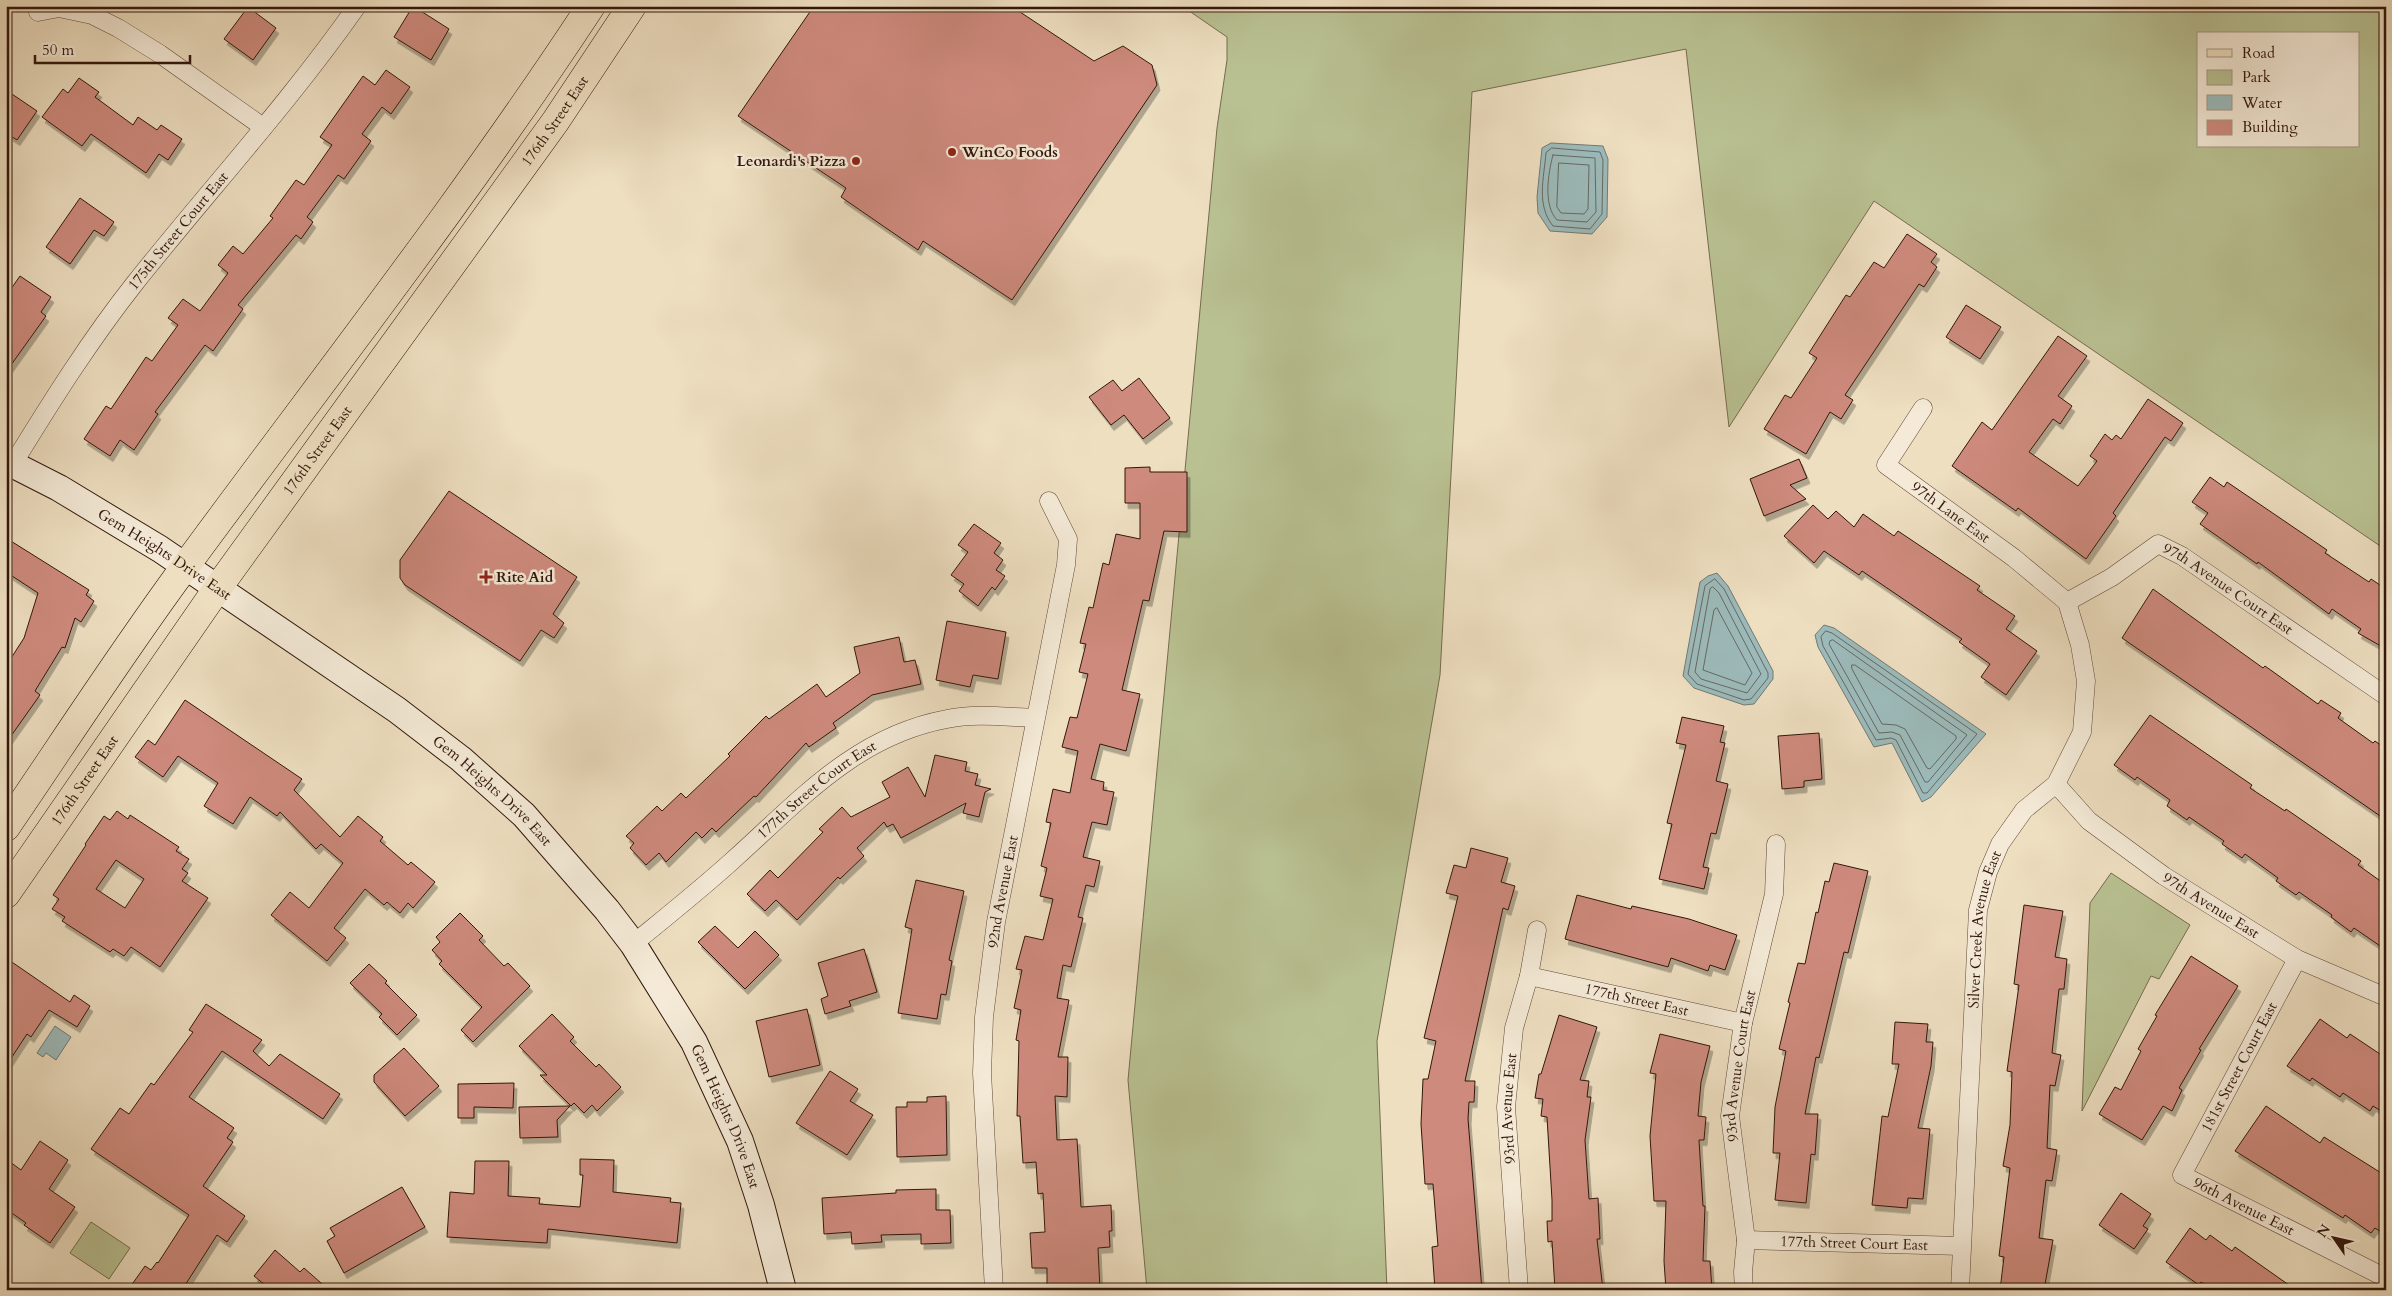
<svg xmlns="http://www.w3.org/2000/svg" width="2392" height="1296" font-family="Cardo,serif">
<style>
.green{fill:#b9c192;stroke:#766c4e;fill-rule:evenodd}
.water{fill:#9cbbbb;stroke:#727975}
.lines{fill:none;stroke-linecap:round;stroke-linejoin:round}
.shore{stroke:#676863;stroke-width:1}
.building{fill:#ce8a7d;stroke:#32160b;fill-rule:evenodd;filter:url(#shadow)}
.street-casing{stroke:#614838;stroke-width:19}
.secondary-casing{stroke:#32160b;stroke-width:28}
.primary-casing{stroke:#32160b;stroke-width:29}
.street{stroke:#f4ead7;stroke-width:18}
.secondary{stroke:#f4ead7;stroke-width:26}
.primary{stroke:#eedfc1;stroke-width:28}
.poi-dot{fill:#8f2418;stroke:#f4ead7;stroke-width:2}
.labels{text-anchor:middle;stroke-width:5;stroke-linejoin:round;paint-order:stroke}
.street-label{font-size:15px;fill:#32160b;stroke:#f4ead7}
.poi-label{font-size:15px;font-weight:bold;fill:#32160b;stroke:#f4ead7;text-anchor:start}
</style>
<defs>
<filter id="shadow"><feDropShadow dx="3" dy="5.5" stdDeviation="0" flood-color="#0004"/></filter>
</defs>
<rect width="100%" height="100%" fill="#eedfc1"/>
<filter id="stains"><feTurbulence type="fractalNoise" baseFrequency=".004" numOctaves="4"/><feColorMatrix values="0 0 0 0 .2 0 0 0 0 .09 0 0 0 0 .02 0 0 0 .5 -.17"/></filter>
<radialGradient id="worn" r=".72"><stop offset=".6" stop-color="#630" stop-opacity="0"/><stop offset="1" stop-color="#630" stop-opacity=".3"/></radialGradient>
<!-- green -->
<path class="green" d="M1182,6h1204v544l-512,-349 -145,226 -43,-378 -214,43 -32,583 -63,366 10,249h-240l-19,-210 89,-952 10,-68v-23zM2198,34h160v112h-160z
M2111,873l79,52 -31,54 -8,-3 -69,135 8,-208z
M91,1222l39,26 -21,31 -39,-26z"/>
<!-- water -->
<path class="water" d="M1551,143l52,3 5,13 -1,58 -15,17 -42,-3 -12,-18 -1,-16 5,-49z
M1717,573l11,13 45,85v8l-19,25 -10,1 -50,-17 -11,-12 17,-94 8,-6z
M1824,625l10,3 152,106 -55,63 -9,5 -30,-59 -18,4 -56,-100 -3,-12z
M55,1026l16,11 -15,23 -10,-7 -3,4 -6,-4z"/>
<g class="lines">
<!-- shore -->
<path class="shore" d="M1552,148l48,4 3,8 -1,54 -12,15 -37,-3c-17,-21 -9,-48 -7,-73z
M1553,155l42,3 1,54 -9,10 -30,-2c-14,-15 -9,-46 -4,-65z
M1559,163l30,2 -1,44 -4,5 -23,-1 -4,-6z
M1715,579l9,10 44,84v5l-17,21 -7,1 -47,-16 -9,-10 17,-88z
M1713,587l6,6 42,81 -14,19 -46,-14 -6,-7 15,-83z
M1717,608l35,65 -7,12 -42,-15 11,-60z
M1826,631l6,2 145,101 -50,59h-4l-27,-53 -5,-2 -15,2 -53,-94 -2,-9z
M1833,640l134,95 -39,47h-3l-25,-47 -8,-3 -13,1 -50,-89 1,-3z
M1852,665h3l101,71v3l-26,30 -3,-1 -22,-39 -9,-4 -14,-1 -30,-55z"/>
</g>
<!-- building -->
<path class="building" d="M413,6l36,23 -18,31 -37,-23z
M814,6h197l83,55 29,-15 29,19 5,20 -145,215 -89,-59 -5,9 -77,-53 5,-9 -108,-72z
M248,7l28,21 -23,32 -29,-21z
M386,70l24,17 -19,27 -9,-7 -20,27 9,7 -27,38 -6,-4 -31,42 6,5 -12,17 -5,-4 -58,70 5,4 -30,42 -8,-6 -50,67 3,2 -24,36 -14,-10 -10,16 -26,-17 22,-33 5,3 35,-52 6,4 26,-36 -10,-7 15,-19 17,12 28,-38 -10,-8 15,-19 10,8 30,-36 -3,-2 26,-36 8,5 28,-40 -12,-8 43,-61 12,9z
M79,78l20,14 -4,5 38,28 5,-8 19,13 4,-5 21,14 -14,21 -9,-6 -13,19 -55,-39 -9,12 -40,-29 21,-28 5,4z
M6,90l31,21 -20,29 -11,-7z
M80,198l34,24 -10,14 -10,-6 -24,34 -24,-17z
M1907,234l30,20 -6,8 6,5 -13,20 -5,-3 -74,111 8,5 -12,19 -11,-7 -24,42 -42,-25 21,-34 6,3 26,-40 -8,-5 37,-58 4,2 24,-35 10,6z
M20,276l31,21 -10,15 5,4 -40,56v-76z
M1966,305l35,22 -21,32 -34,-22z
M2058,336l29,20 -29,40 14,10 -12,18 -7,-5 -24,33 49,34 19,-25 -7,-5 15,-22 7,6 4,-5 5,4 27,-40 35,24 -12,18 -6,-4 -52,76 3,3 -30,43 -68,-51 -2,3 -64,-45 30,-44 10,8z
M1139,378l31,40 -27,21 -19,-24 -13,10 -22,-28 24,-17 9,11z
M1799,459l8,19 -17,7 16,14 -42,17 -14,-37z
M1150,467v5h37v60l-23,-1 -15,70 -6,-1 -21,90 18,4 -14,57 -26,-7 -9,35 13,3 -1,8 11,2 -7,33 -15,-3 -9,35 17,4 -6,26 -8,-2 -8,32 5,1 -12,49 -8,-2 -6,33 12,2 -11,57h10l-1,40 -12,-1 2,44 20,-1 4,68 30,-2 1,26h-3l1,16 -12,1 2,42h-53v-22h-15l-2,-35 15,-1 -2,-39 -5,1 -2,-32 -13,1 -3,-47h-3l2,-75 -3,-1 5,-30 -7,-2 8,-38 -6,-1 9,-33 18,4 10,-41 -13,-3 7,-28 -6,-2 10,-43 -5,-1 7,-33 17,4 8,-42 -16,-4 8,-30 7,1 11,-44 -9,-2 7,-28 -6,-1 9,-36 4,1 10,-45 6,2 7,-31 24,5v-36h-15v-35z
M2210,477l14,10 3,-5 100,68 -2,3 44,29 2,-3 15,10v60l-28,-16 3,-4 -29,-20 -3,5 -71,-52 -1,2 -57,-40 8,-11 -16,-11z
M449,491l128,86 -24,37 11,9 -10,15 -13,-8 -21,31 -88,-58 -27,-18 -5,-7v-18z
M1813,505l15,14 8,-8 18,16 9,-13 31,22 4,-5 82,55 -3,4 38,26 -9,13 31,22 -31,44 -25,-18 9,-13 -31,-22 3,-3 -100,-68 -3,4 -35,-24 -10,12 -30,-27z
M974,524l27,19 -7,10 9,7 -7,10 9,6 -10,14 -3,-3 -14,19 -19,-15 5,-7 -13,-9 17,-23 -10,-7z
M6,538l83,52 -3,5 8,6 -13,21 -6,-4 -10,30 -3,-1 -27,44 5,4 -34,48v-77l18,-28 14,-45 -32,-21z
M2153,589l110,79 2,-2 53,38 3,-4 20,13 -3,5 35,25 2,-2 11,8v71l-264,-182z
M947,621l59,11 -8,47 -25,-4 -3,12 -34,-7z
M899,637l5,25 11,-2 6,24 -49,11 -39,28 3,5 -27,19 -3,-4 -50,54 -2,-1 -38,36 -4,-4 -10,10 -6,-6 -30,30 -7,-9 -13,12 -16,-17 4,-5 -8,-7 31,-30 5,5 19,-18 5,5 44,-42 -2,-2 38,-38 3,3 48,-35 9,13 34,-24 -6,-26z
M185,700l117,79 -8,11 46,47 18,-21 25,21 -3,4 28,24 3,-3 24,20 -22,26 -5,-5 -8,10 -13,-11 -3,3 -19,-16 -31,39 12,10 -19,23 -56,-46 19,-23 19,16 34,-45 -22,-19 -5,5 -36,-37 -3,4 -27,-19 -17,27 -29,-18 14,-23 -40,-27 -15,21 -28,-20 13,-17 7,5z
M2150,715l102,70 -2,3 35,23 1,-2 75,52 -3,4 28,20v65l-32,-22 -3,4 -20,-15 1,-2 -33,-23 -3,3 -20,-14 2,-3 -33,-24 -3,4 -20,-14 2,-3 -35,-24 -2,3 -20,-14 3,-6 -33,-23 -2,3 -21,-15z
M1682,717l42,9 -4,16 5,1 -9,38 12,3 -12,50 -5,-1 -8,34 6,1 -5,21 -45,-10 13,-55 -5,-1 19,-78 -10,-2z
M1819,733l3,46 -18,2v6l-22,2 -4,-53z
M935,755l32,7 -2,9 13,3 -3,11 16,4 -6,3 -6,25 -16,-4 3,-10 -65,35 -8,-14 -6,3 -3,-5 -27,26 7,8 -24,23 -2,-2 -41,43 -21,-20 -11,11 -18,-17 23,-24 8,8 45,-46 -4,-3 23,-22 9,10 39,-20 -8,-15 26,-15 17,30z
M117,811l11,8 2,-4 49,32 -3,4 13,8 -7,10 6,4 -6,8 26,17 -48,69 -29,-20 -7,9 -11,-7 -3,3 -48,-31 3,-4 -13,-8 7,-10 -6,-4 33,-50 -1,-1 19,-28 6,4zM116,860l28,19 -19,29 -29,-19z
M1471,848l37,10 -7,24 14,4 -7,24 -5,-2 -38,173h10l-1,21h-5l-1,17 14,171h-47l-3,-43 6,-1 -5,-62h-8l-4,-60 2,-45h5l8,-38 -12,-3 34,-142 -12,-3 8,-28 12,3z
M1834,863l34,8 -20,82 -4,-1 -25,106 -3,-1 -11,57h13l-3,41 -4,-1 -5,49 -31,-3 5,-47h-7l2,-46 11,-56 -7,-2 11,-46 -2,-1 10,-39 7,1 11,-52 2,1 7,-32 4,1z
M916,880l48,11 -15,69 3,1 -6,34 -5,-1 -4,25 -39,-6 14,-84 -7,-2z
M1577,895l54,14 1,-3 57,13 48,16 -12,35 -15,-5 -2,6 -37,-13 -3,9 -103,-28z
M2024,905l39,6 -8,46 12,2 -3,30h-5l-7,64 9,2 -6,31 -5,-1 -3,63 10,2 -5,31 -6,-1 -7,58 14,2 -9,50h-44l4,-33 -5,-1 11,-88 -7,-2 7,-41 2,-53 -5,-1 12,-86 -5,-1z
M460,913l23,23 -4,4 25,26 4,-3 22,23 -57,56 -12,-12 21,-23 -43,-43 3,-3 -10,-11 8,-8 -4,-5z
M715,926l23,22 17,-17 24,24 -34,34 -47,-47z
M864,949l13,43 -28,9 2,5 -26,8 -4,-15 7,-3 -10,-33z
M2191,956l47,30 -39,63 2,1 -22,38 3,2 -10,21 -9,-5 -21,34 -43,-26 16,-27 6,3 20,-39 -3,-2 19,-33 -2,-1z
M6,958l64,44 4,-7 16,11 -13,21 -28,-17 -18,27 -4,-3 -21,32z
M369,964l18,17 -2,2 32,32 -20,20 -18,-18 3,-3 -32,-31z
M206,1004l56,36 -9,11 16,15 11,-12 60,40 -17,25 -101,-68 -33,46 45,31 -7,10 6,4 -30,44 42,30 -18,26 -10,-7 -35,55h-54l17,-24 6,4 6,-8 1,1 31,-48 -98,-66 29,-41 9,6 22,-31 3,2 39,-53 -4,-2z
M807,1009l13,56 -51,12 -13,-56z
M552,1014l22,23 -4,4 26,26 3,-3 22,23 -24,24 -5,-6 -8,8 -10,-10 -3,3 -31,-31h7l-28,-29z
M1559,1015l38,12 -17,53 9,1 -2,16h4l-6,43 4,59 9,-1 2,41h-3l6,51h-48l-3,-49 -4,1 -1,-21h5v-21l-5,-83 -6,-1 2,-17 -8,-1 4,-24h2z
M2320,1019l27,19 3,-4 36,24v56l-13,-8 -3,5 -27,-18 -3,4 -28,-19 -2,3 -23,-15z
M1895,1022l33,2 -2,18h7l-2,24 -13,62 12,1 -7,70 -15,-1 -1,10 -35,-3 10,-89 6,1 11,-53h-7z
M1660,1034l50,12 -9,36 -3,34 8,1 -2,23h-5l4,66h2l-2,55h7l2,29h-46l-2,-29 2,-60h-12l-4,-65 6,-62 -6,-1z
M404,1048l35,38 -34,30 -31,-34v-7z
M830,1071l28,18 -8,12 23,14 -26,40 -51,-32z
M514,1083l-1,25 -39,-1v11h-16v-34z
M946,1096l1,59 -50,2 -1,-50h11v-5h20v-5z
M570,1106l-13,14 1,17 -38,1 -1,-31z
M2266,1106l54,37 4,-6 62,39v59l-11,-7 -4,5 -26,-18 -2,3 -108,-67z
M40,1141l28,19 -19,29 26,18 -25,36 -26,-18 2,-2 -20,-14v-50l15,11z
M580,1159l34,1 -1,32 58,6 -1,4 11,1 -4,40 -129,-14 -1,14 -100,-6 3,-45 24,2 1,-33h34l-1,35 32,2 -1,6 41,3 3,-32h-3z
M402,1187l23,40 -81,46 -17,-32 8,-5 -5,-8z
M936,1189v21h14l1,33 -30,1v-10l-40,1 1,7 -30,2 -1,-12 -27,2 -2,-36 74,-5v-3z
M2121,1193l30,21 -8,12 5,3 -14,20 -35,-24z
M2190,1228l16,12 4,-5 22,16 3,-4 61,43h-84l-11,-8 -2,3 -33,-23z
M275,1250l25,22 4,-4 25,22h-58l-17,-14z"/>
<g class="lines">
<defs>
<g id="street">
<path d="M38,12l21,-4 33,7 26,13 42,26 103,73"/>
<path id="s1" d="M1923,408l-37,57 128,93 53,44"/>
<path id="s2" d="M13,464c38,-62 77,-124 122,-181 74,-93 154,-180 222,-277"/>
<path id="s3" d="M2067,602l45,-25 46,-33 24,12 204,140"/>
<path id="s4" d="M2056,784l33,37 75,55 133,83 89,38"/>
<path id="s5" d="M633,944c33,-27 67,-54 99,-83 67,-60 123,-125 215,-142 28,-6 59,-2 87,-1"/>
<path id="s6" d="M2297,959l-115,216 204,103"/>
<path id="s7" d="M1529,976l214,47"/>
<path id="s8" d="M1746,1240l215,6"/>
<path id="s9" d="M994,1290l-12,-217 2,-56 12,-95 70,-357 2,-26 -19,-38"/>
<path id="s10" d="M1519,1290l-13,-183 8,-79 15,-52 8,-46"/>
<path id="s11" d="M1744,1290l-1,-18 3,-32 -16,-124 13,-93 31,-129 2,-50"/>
<path id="s12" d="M1960,1290l18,-380 10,-38 12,-28 24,-34 32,-26 26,-52 4,-51 -6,-36 -13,-43"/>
</g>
<g id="secondary">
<path id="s13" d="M6,461l53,27 101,61 237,161 64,49 63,56 83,95 26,34 61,98 46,99 21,64 22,85"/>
</g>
<g id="primary">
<path d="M6,827c60,-88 118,-178 181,-263 136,-185 278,-366 404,-558"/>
<path id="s14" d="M6,894l211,-305 338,-467 77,-116"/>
</g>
</defs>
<!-- street casing -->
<use href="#street" class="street-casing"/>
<!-- secondary casing -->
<use href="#secondary" class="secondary-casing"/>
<!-- primary casing -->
<use href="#primary" class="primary-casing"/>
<!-- street -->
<use href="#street" class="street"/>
<!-- secondary -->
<use href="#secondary" class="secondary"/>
<!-- primary -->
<use href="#primary" class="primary"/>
</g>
<!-- markers -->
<g class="poi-dot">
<circle cx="952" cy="152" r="5"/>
<circle cx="856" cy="161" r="5"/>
<path d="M483.5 569.5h5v5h5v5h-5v5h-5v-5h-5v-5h5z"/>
</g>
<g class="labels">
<!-- street labels -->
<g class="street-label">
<text dy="5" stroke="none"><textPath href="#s14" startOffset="948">176th Street East</textPath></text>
<text dy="5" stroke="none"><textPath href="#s2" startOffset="286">175th Street Court East</textPath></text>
<text dy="5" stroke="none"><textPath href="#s14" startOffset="542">176th Street East</textPath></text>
<text dy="5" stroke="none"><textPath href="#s1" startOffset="148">97th Lane East</textPath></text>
<text dy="5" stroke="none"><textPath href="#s13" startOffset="184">Gem Heights Drive East</textPath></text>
<text dy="5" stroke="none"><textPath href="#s3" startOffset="191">97th Avenue Court East</textPath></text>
<text dy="5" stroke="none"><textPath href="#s14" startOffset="138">176th Street East</textPath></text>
<text dy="5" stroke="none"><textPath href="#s13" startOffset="589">Gem Heights Drive East</textPath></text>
<text dy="5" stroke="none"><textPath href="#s5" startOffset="240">177th Street Court East</textPath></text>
<text dy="5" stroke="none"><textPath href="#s9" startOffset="400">92nd Avenue East</textPath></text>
<text dy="5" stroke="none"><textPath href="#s4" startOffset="198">97th Avenue East</textPath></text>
<text dy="5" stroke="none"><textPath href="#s12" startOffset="362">Silver Creek Avenue East</textPath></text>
<text dy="5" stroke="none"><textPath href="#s7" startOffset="110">177th Street East</textPath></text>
<text dy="5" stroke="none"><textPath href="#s11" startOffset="226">93rd Avenue Court East</textPath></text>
<text transform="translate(2239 1067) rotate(-62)" y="5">181st Street Court East</text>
<text dy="5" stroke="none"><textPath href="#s10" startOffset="182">93rd Avenue East</textPath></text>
<text dy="5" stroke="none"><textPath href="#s13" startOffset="994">Gem Heights Drive East</textPath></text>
<text dy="5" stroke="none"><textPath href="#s6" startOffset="314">96th Avenue East</textPath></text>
<text dy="5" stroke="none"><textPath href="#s8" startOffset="108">177th Street Court East</textPath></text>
</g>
<!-- poi labels -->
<g class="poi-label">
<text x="962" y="157">WinCo Foods</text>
<text x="846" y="166" text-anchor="end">Leonardi's Pizza</text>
<text x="496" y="582">Rite Aid</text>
</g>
</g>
<!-- margin -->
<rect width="2392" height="1296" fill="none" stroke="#eedfc1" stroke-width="25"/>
<rect x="8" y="8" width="2377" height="1281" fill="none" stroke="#32160b" stroke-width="2.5"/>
<rect x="12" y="12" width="2367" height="1271" fill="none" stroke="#32160b"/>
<!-- legend -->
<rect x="2197" y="32" width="162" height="115" fill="#f4ead7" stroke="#a69585"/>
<rect x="2207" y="49" width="25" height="8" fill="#eedfc1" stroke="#a69585"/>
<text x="2242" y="58" font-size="15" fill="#32160b">Road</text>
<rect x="2207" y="70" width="25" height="15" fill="#b9c192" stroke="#a69585"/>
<text x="2242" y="82" font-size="15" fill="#32160b">Park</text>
<rect x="2207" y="95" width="25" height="15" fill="#9cbbbb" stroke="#a69585"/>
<text x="2242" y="108" font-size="15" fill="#32160b">Water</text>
<rect x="2207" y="120" width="25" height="15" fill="#ce8a7d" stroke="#a69585"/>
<text x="2242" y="132" font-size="15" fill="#32160b">Building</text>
<!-- north arrow -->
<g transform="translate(2334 1238) rotate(304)" stroke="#f4ead7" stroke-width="4" paint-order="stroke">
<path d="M0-4L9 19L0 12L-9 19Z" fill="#32160b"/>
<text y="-8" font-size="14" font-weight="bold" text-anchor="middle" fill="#32160b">N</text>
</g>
<!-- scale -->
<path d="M35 55v8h155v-8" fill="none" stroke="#32160b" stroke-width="2.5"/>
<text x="42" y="55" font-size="15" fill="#32160b" stroke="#f4ead7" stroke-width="4" paint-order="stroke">50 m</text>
<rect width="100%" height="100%" filter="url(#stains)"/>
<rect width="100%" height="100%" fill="url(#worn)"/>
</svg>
